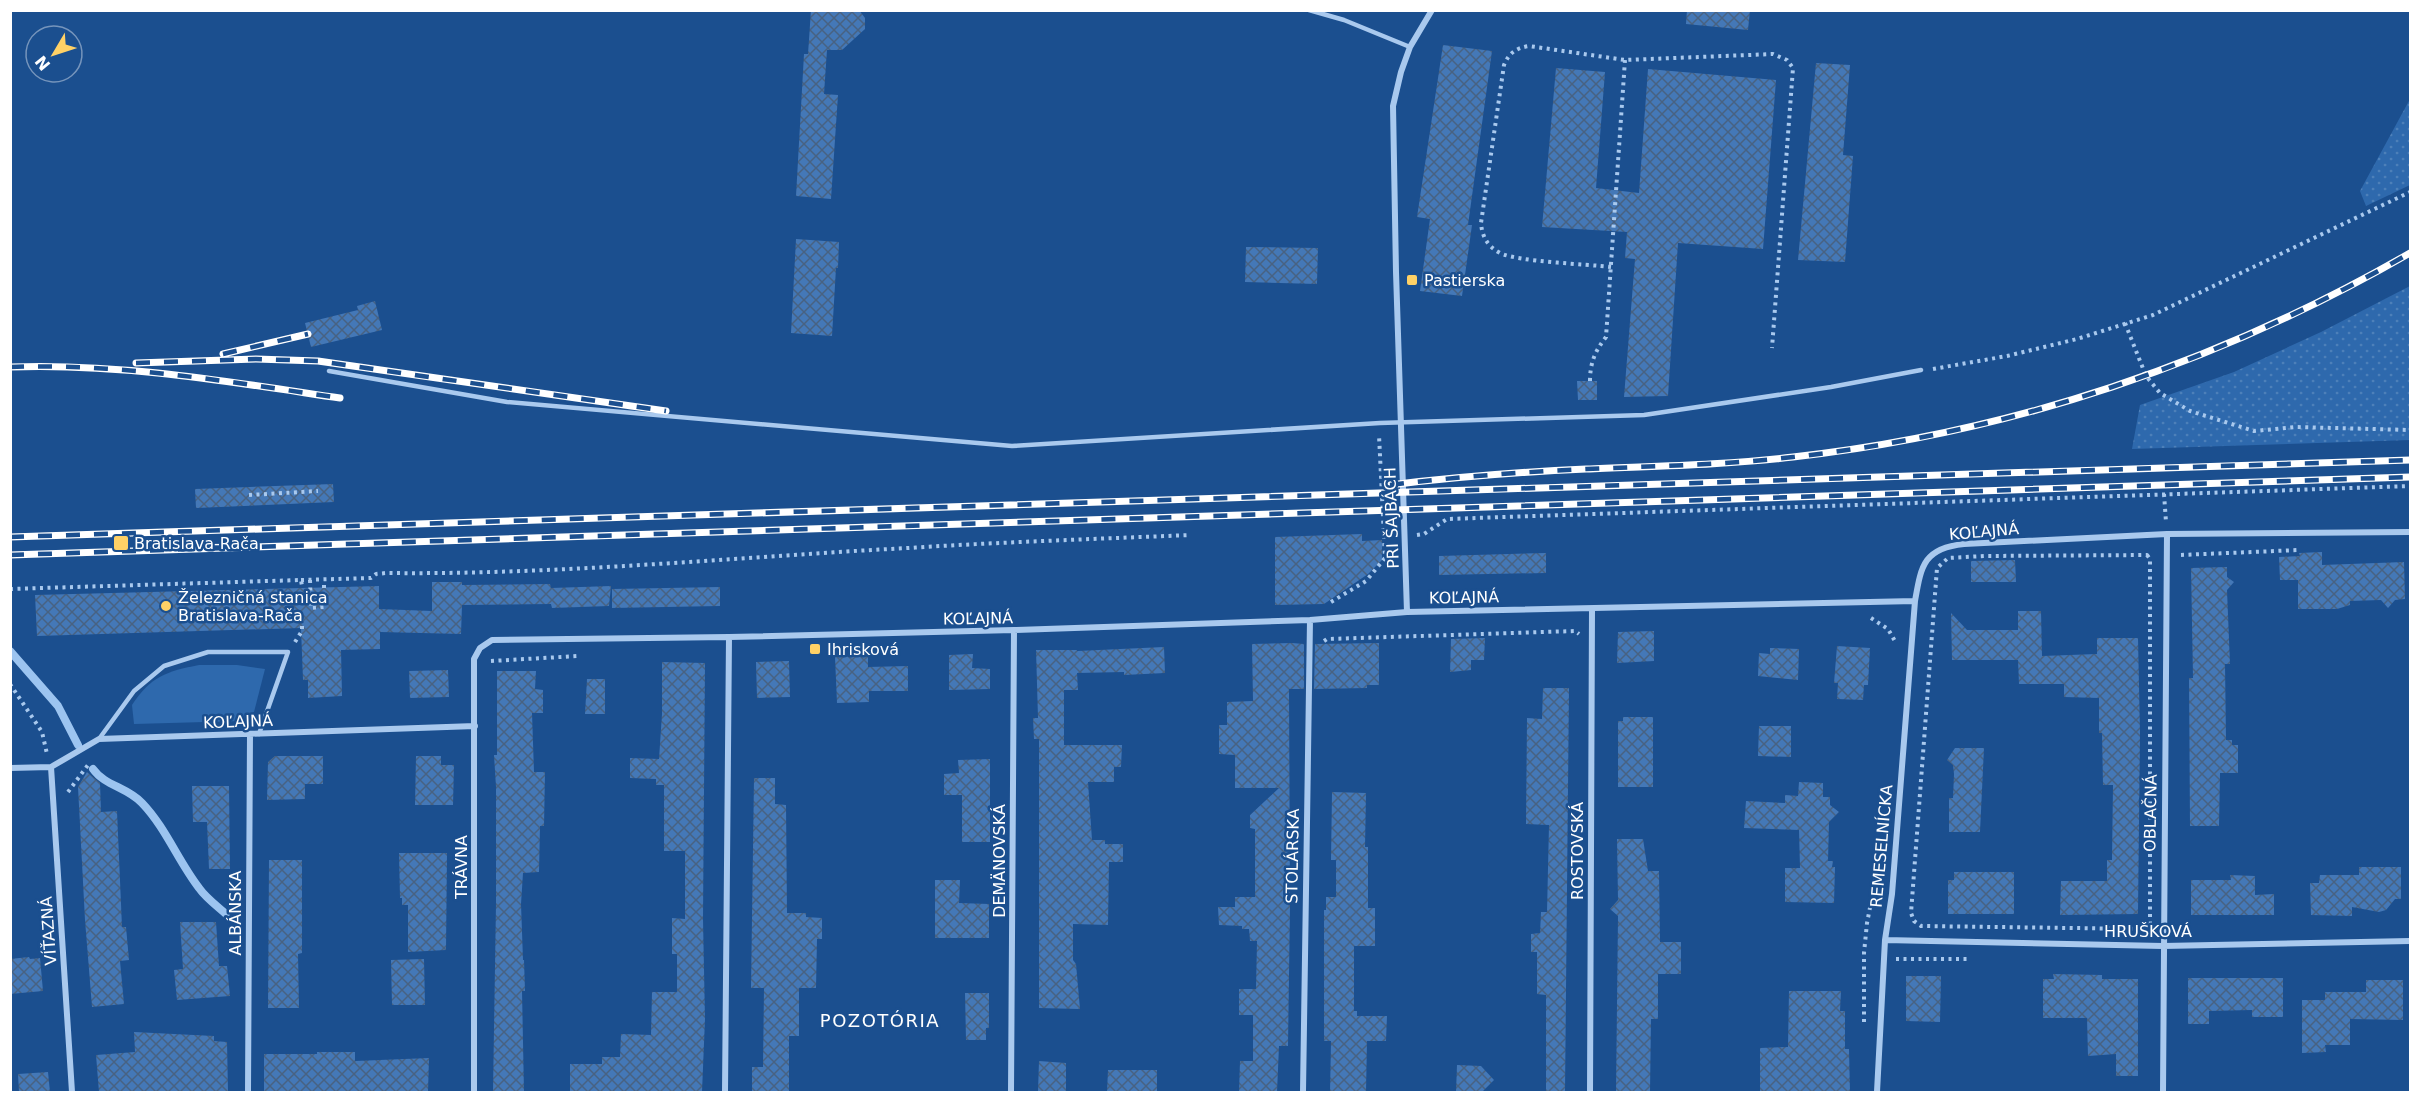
<svg xmlns="http://www.w3.org/2000/svg" width="2421" height="1103" font-family="'DejaVu Sans',sans-serif">
<style>
.grass{fill:#2e69ad}
.garden{fill:url(#garden-dots)}
.lines{fill:none;stroke-linecap:round;stroke-linejoin:round}
.stream{stroke:#9cc4f0;stroke-width:8}
.building{fill:url(#building-cross-hatch)}
.path{stroke:#a9c9ee;stroke-width:4;stroke-dasharray:3 4.5;stroke-linecap:butt}
.lane{stroke:#a9c9ee;stroke-width:4.5}
.street{stroke:#a9c9ee;stroke-width:6}
.rail-casing{stroke:#fff;stroke-width:7}
.rail{stroke:#1b4f8f;stroke-width:4.5;stroke-dasharray:14;stroke-linecap:butt}
.poi-dot{fill:#ffd166;stroke:#1b4f8f;stroke-width:2}
.labels{text-anchor:middle;stroke-width:5;stroke-linejoin:round;paint-order:stroke}
.poi-label{font-size:16px;fill:#fff;stroke:#1b4f8f;text-anchor:start}
.street-label{font-size:16px;fill:#fff;stroke:#1b4f8f}
.neighbourhood-label{font-size:18px;letter-spacing:1.5px;fill:#fff;stroke:#1b4f8f}
</style>
<defs>
<pattern id="garden-dots" width="8" height="8" patternUnits="userSpaceOnUse" patternTransform="scale(1.5)"><rect width="8" height="8" fill="#2e69ad"/><path d="M2 2h.1M6 6h.1" fill="none" stroke="#4d80b9" stroke-width="1.8" stroke-linecap="round"/></pattern>
<pattern id="building-cross-hatch" width="8" height="8" patternUnits="userSpaceOnUse" patternTransform="scale(1.5)"><rect width="8" height="8" fill="#4478b7"/><path d="M0 0l8 8M0 8l8-8" fill="none" stroke="#486282"/></pattern>
</defs>
<rect width="100%" height="100%" fill="#1b4f8f"/>
<!-- grass -->
<path class="grass" d="M199,665h38l28,4 -11,43 -13,9 -107,3 -2,-19c18,-28 35,-34 67,-40z"/>
<!-- garden -->
<path class="garden" d="M2410,99v86l-44,21 -6,-15z
M2410,286v154l-278,9 8,-44 94,-33 87,-40z"/>
<g class="lines">
<!-- stream -->
<path class="stream" d="M10,651l48,55 20,39
M93,769c12,17 34,18 49,34 24,25 36,58 57,85 7,10 18,18 27,26"/>
</g>
<!-- building -->
<path class="building" d="M811,10h48l6,8v11l-23,21h-15l-3,44 14,1 -7,104 -35,-3 8,-142h4z
M1687,10h63l-2,20 -62,-6z
M1443,45l49,6 -24,174h4l-10,71 -42,-5 10,-72 -13,-2z
M1816,63l34,2 -7,90 10,1 -8,106 -47,-2z
M1556,68l49,4 -9,116 43,5 9,-124 128,11 -13,169 -85,-6 -10,153 -44,1 11,-138 -10,-1 2,-26 -85,-5z
M796,239l43,3 -1,26h-2l-4,68 -41,-3z
M1246,247l72,1 -1,36 -72,-2z
M375,301l7,29 -71,17 -6,-24 53,-13 -1,-4z
M1577,381h20v19h-19z
M333,484l1,18 -138,6 -1,-19z
M1362,534v7l20,-1v20l-14,14 -44,30 -49,1v-68z
M2322,552v13l82,-3 1,37 -10,1 -7,8 -7,-8 -31,1v4l-13,4h-39v-29h-18l-1,-23 21,-1 -1,-3z
M1546,553v20l-107,2v-19z
M2015,560l1,22h-45v-21z
M2227,567v10l7,5 -7,8 3,74h-5l1,76h6v5h6v28h-18l-1,53h-29l-1,-148h4l-2,-110z
M432,582h30v3l88,-1 1,4 60,-2 -2,20 -57,2 -1,-4 -89,1 -1,29 -81,-2v17l-39,1 1,46 -34,2v-18h-5l-2,-52 -264,8 -2,-41 344,-9v23l53,2z
M720,587v19l-108,2v-19z
M2018,611h23l1,45 55,-2v-16h41l2,95 -2,181 -78,1 1,-34h46v-21h5l1,-75h-10l-1,-52h-3v-35l-35,-1v-13h-45l-1,-24h-66l-1,-47 16,17h51z
M1654,631v30l-37,2 1,-31z
M1485,638l-1,22h-13v10l-21,2 1,-33z
M1292,643l12,1v45h-15l1,216 -2,141h-9l-2,46h-38l1,-31h13v-46h-14v-26h17l1,-48h-7l-1,-12h-7v-3l-23,-1 -1,-18h17v-10h20v-68l-5,-1v-13l29,-27h-44v-33l-16,-1v-29h8v-23l26,-1 -1,-57z
M1379,643v42h-12v3l-53,1 1,-45z
M1837,646l33,2 -2,37h-4l-1,15 -26,-1 1,-16h-4z
M1164,647l1,26 -41,2v-3l-47,1 1,17h-14v55h58l-1,22h-7v15h-26l4,58h13v4h18v18h-14l-1,63 -35,-1v36l3,4 4,45 -41,-1v-269h-5l-1,-21h5l-2,-68h41v1z
M1770,648l29,1 -1,31 -40,-4 1,-23 11,1z
M973,654l-1,14 18,1v20l-41,1v-35z
M868,656v11l40,-1v25h-39v11l-32,1 -2,-46z
M789,661l1,36 -33,1 -1,-36z
M662,662l43,1 -2,256 2,100 -3,73h-132v-28h32v-7h18l1,-23 30,1 1,-43h25v-38h-5v-36l13,1v-68h-21v-66h-8v-6l-26,-1v-20l29,1 3,-45z
M448,670l1,27 -39,1 -1,-27z
M497,671h39l-1,18 8,1v23h-11l2,59h11l-1,54h-4l-1,46 -16,1 -2,31 2,56h1l1,31h-3l2,101h-31l3,-189v-116l-2,-32h3z
M587,679h18v35h-20z
M1543,688h26l-4,404h-19v-97l-9,-1v-42h-6v-18l9,-1 1,-21h6l2,-87 -23,-1 1,-106 15,1z
M1623,717h30v70h-35v-66h5z
M1759,726h32v31l-33,-1z
M1955,748h29l-4,84h-31v-34h4l1,-24 -1,-9 -6,-5z
M275,756h48v28h-18v15l-38,1 1,-38z
M416,756h25v9h13l-1,40h-38z
M990,759v83h-28v-47h-18v-21l15,-1 -1,-13z
M87,772l13,11 1,29 16,-1 5,116h4l3,33 -9,1 4,43 -32,3 -7,-87 -7,-133z
M754,778h21v26l11,1 1,108h19v4l16,1v21h-5l-1,49h-17v48h-10v56h-37v-25h11l1,-79h-13z
M1799,782l24,1v14h7v8l9,7 -10,10 -1,39h5l-1,6h3l-1,36 -49,-1v-34h15l-1,-38 -55,-2 2,-27 39,2v-8l13,1z
M192,786h37l1,83h-21l-2,-47h-14z
M1332,792l34,1 -1,54h3v61h7v38h-21v65h3v5h30l-1,25h-19l-1,51h-36l1,-51h-7v-131h2v-13h10v-37h-5z
M1617,839h26l5,32h11l1,71h21v32h-23v45h-7l-1,73h-34l2,-176 -8,-7 8,-9z
M399,853h48l-1,97 -38,2v-47h-6v-7h-2z
M269,860h33v93l-4,1 1,54h-31z
M2359,867h42v32h-6l-9,11 -7,2 -27,-5v9l-41,-1 -1,-32h9l1,-8h39z
M1954,872h60v42h-66v-34h6z
M2230,875l25,1v19l19,-1v21h-83v-35h40z
M935,880h25l-1,23 30,1v34h-54z
M180,922h36l3,44h8l3,30 -53,4 -3,-30 9,-1z
M29,957l1,2 10,-1 3,33 -33,3v-35z
M424,959l1,46h-33l-1,-45z
M2053,974l49,1v4h36v97h-22v-22l-28,2 -1,-38h-44v-39h11z
M1906,976h35l-1,46 -34,-1z
M2188,978h95v39h-31v-7l-43,1v13h-21z
M2366,980h37v40l-53,-1v26h-25l1,7 -24,1v-53h23v-8h41z
M1789,991h52l-1,20h5v38h4l1,43h-90v-44l28,-1z
M965,993h24v35h-3v12h-20z
M134,1032l80,4v5l13,1 1,50h-129l-3,-37 39,-3z
M317,1052h38v9l74,-3 -1,34h-164v-38h53z
M1039,1061l27,2v29h-28z
M1457,1065l24,1 13,14 -12,12h-26z
M1108,1070h49v22h-50z
M48,1072l2,20h-31l-1,-18z"/>
<g class="lines">
<!-- path -->
<path class="path" d="M1611,267c-25,-3 -92,-5 -111,-14 -13,-7 -18,-17 -19,-30l23,-158c5,-12 12,-17 25,-19l96,14 148,-6 14,6 6,8 -21,280
M2125,323l21,53 14,17 30,18 64,20 42,-4 114,3
M1933,369l74,-13 70,-17 76,-24 257,-123
M1590,381c0,-18 5,-30 16,-44l19,-277
M2164,494l2,28
M249,495l69,-4
M1417,535l7,-1 23,-15 963,-33
M2147,555l3,4v366l-4,4 -225,-3 -7,-5 -3,-8 26,-345 11,-10 36,-2z
M2181,555l118,-5
M301,580l70,-2 5,-4 10,-1c174,2 348,-16 522,-25 94,-6 188,-9 282,-13
M310,580l1,28 13,-1v-24
M10,589l291,-9 1,6
M1331,602l35,-21 19,-23 -6,-123
M1871,618l17,11 8,14
M1324,641l3,-2 248,-8 4,3
M295,642l7,-11v-14
M491,661l87,-5
M10,684l32,48 5,22
M68,792l20,-27
M1896,959h71
M1864,1022v-69l3,-30 10,-51"/>
<!-- lane -->
<path class="lane" d="M1309,10l35,10 66,27
M329,371l178,31 505,44 368,-23 264,-8 187,-28 90,-17
M99,739l35,-48 30,-25 44,-14h80l-29,82"/>
<!-- street -->
<path class="street" d="M1407,612l-11,-340 -3,-166 8,-34 9,-25 22,-37
M51,767l21,325
M10,768l41,-1 48,-28 376,-13
M1885,940l278,6 247,-5
M248,1092l2,-358
M474,1092v-433l6,-11 12,-8 237,-3 285,-7 296,-10 97,-8 508,-11
M725,1092l4,-455
M1011,1092l3,-462
M1303,1092l7,-472
M1590,1092l2,-483
M1877,1092l8,-152 7,-46 23,-293c6,-34 8,-53 49,-57l203,-10 243,-2
M2163,1092l4,-558"/>
<defs>
<path id="rail" d="M223,354l85,-20
M136,363l120,-4 62,2 348,50
M10,367c111,-4 221,15 330,31
M1390,485c65,-8 131,-13 196,-16 69,-3 139,-4 207,-12 218,-24 428,-95 617,-204
M10,537l2400,-77
M10,555l2400,-78"/>
</defs>
<!-- rail casing -->
<use href="#rail" class="rail-casing"/>
<!-- rail -->
<use href="#rail" class="rail"/>
</g>
<!-- markers -->
<g class="poi-dot">
<rect x="1406" y="274" width="12" height="12" rx="3"/>
<rect x="113" y="535" width="16" height="16" rx="3"/>
<circle cx="166" cy="606" r="6"/>
<rect x="809" y="643" width="12" height="12" rx="3"/>
</g>
<g class="labels">
<!-- poi labels -->
<g class="poi-label">
<text x="1424" y="286">Pastierska</text>
<text x="134" y="549">Bratislava-Rača</text>
<text x="178" y="603">Železničná stanica<tspan x="178" dy="18">Bratislava-Rača</tspan></text>
<text x="827" y="655">Ihrisková</text>
</g>
<!-- street labels -->
<g class="street-label">
<text transform="translate(1391 518) rotate(-92)" y="6">PRI ŠAJBÁCH</text>
<text transform="translate(1984 531) rotate(-5)" y="6">KOĽAJNÁ</text>
<text transform="translate(1464 597) rotate(-1)" y="6">KOĽAJNÁ</text>
<text transform="translate(978 618) rotate(-1)" y="6">KOĽAJNÁ</text>
<text transform="translate(238 721) rotate(-2)" y="6">KOĽAJNÁ</text>
<text transform="translate(2150 813) rotate(-89)" y="6">OBLAČNÁ</text>
<text transform="translate(1881 846) rotate(-85)" y="6">REMESELNÍCKA</text>
<text transform="translate(1577 851) rotate(-90)" y="6">ROSTOVSKÁ</text>
<text transform="translate(1292 856) rotate(-89)" y="6">STOLÁRSKA</text>
<text transform="translate(999 861) rotate(-90)" y="6">DEMÄNOVSKÁ</text>
<text transform="translate(461 867) rotate(-90)" y="6">TRÁVNA</text>
<text transform="translate(235 913) rotate(-90)" y="6">ALBÁNSKA</text>
<text transform="translate(48 931) rotate(-94)" y="6">VÍŤAZNÁ</text>
<text x="2148" y="937">HRUŠKOVÁ</text>
</g>
<!-- neighbourhood labels -->
<g class="neighbourhood-label">
<text x="880" y="1027">POZOTÓRIA</text>
</g>
</g>
<!-- border -->
<rect width="2421" height="1103" fill="none" stroke="#ffffff" stroke-width="24"/>
<!-- north arrow -->
<g transform="translate(54 54) rotate(231)"><circle r="28" fill="#1b4f8f" stroke="#7695bc" stroke-width="1.5"/>
<path d="M0-4.5L10 22L0 15L-10 22Z" fill="#ffd166"/>
<text y="-9" font-size="16" font-weight="bold" text-anchor="middle" fill="#ffffff">N</text>
</g>
</svg>
